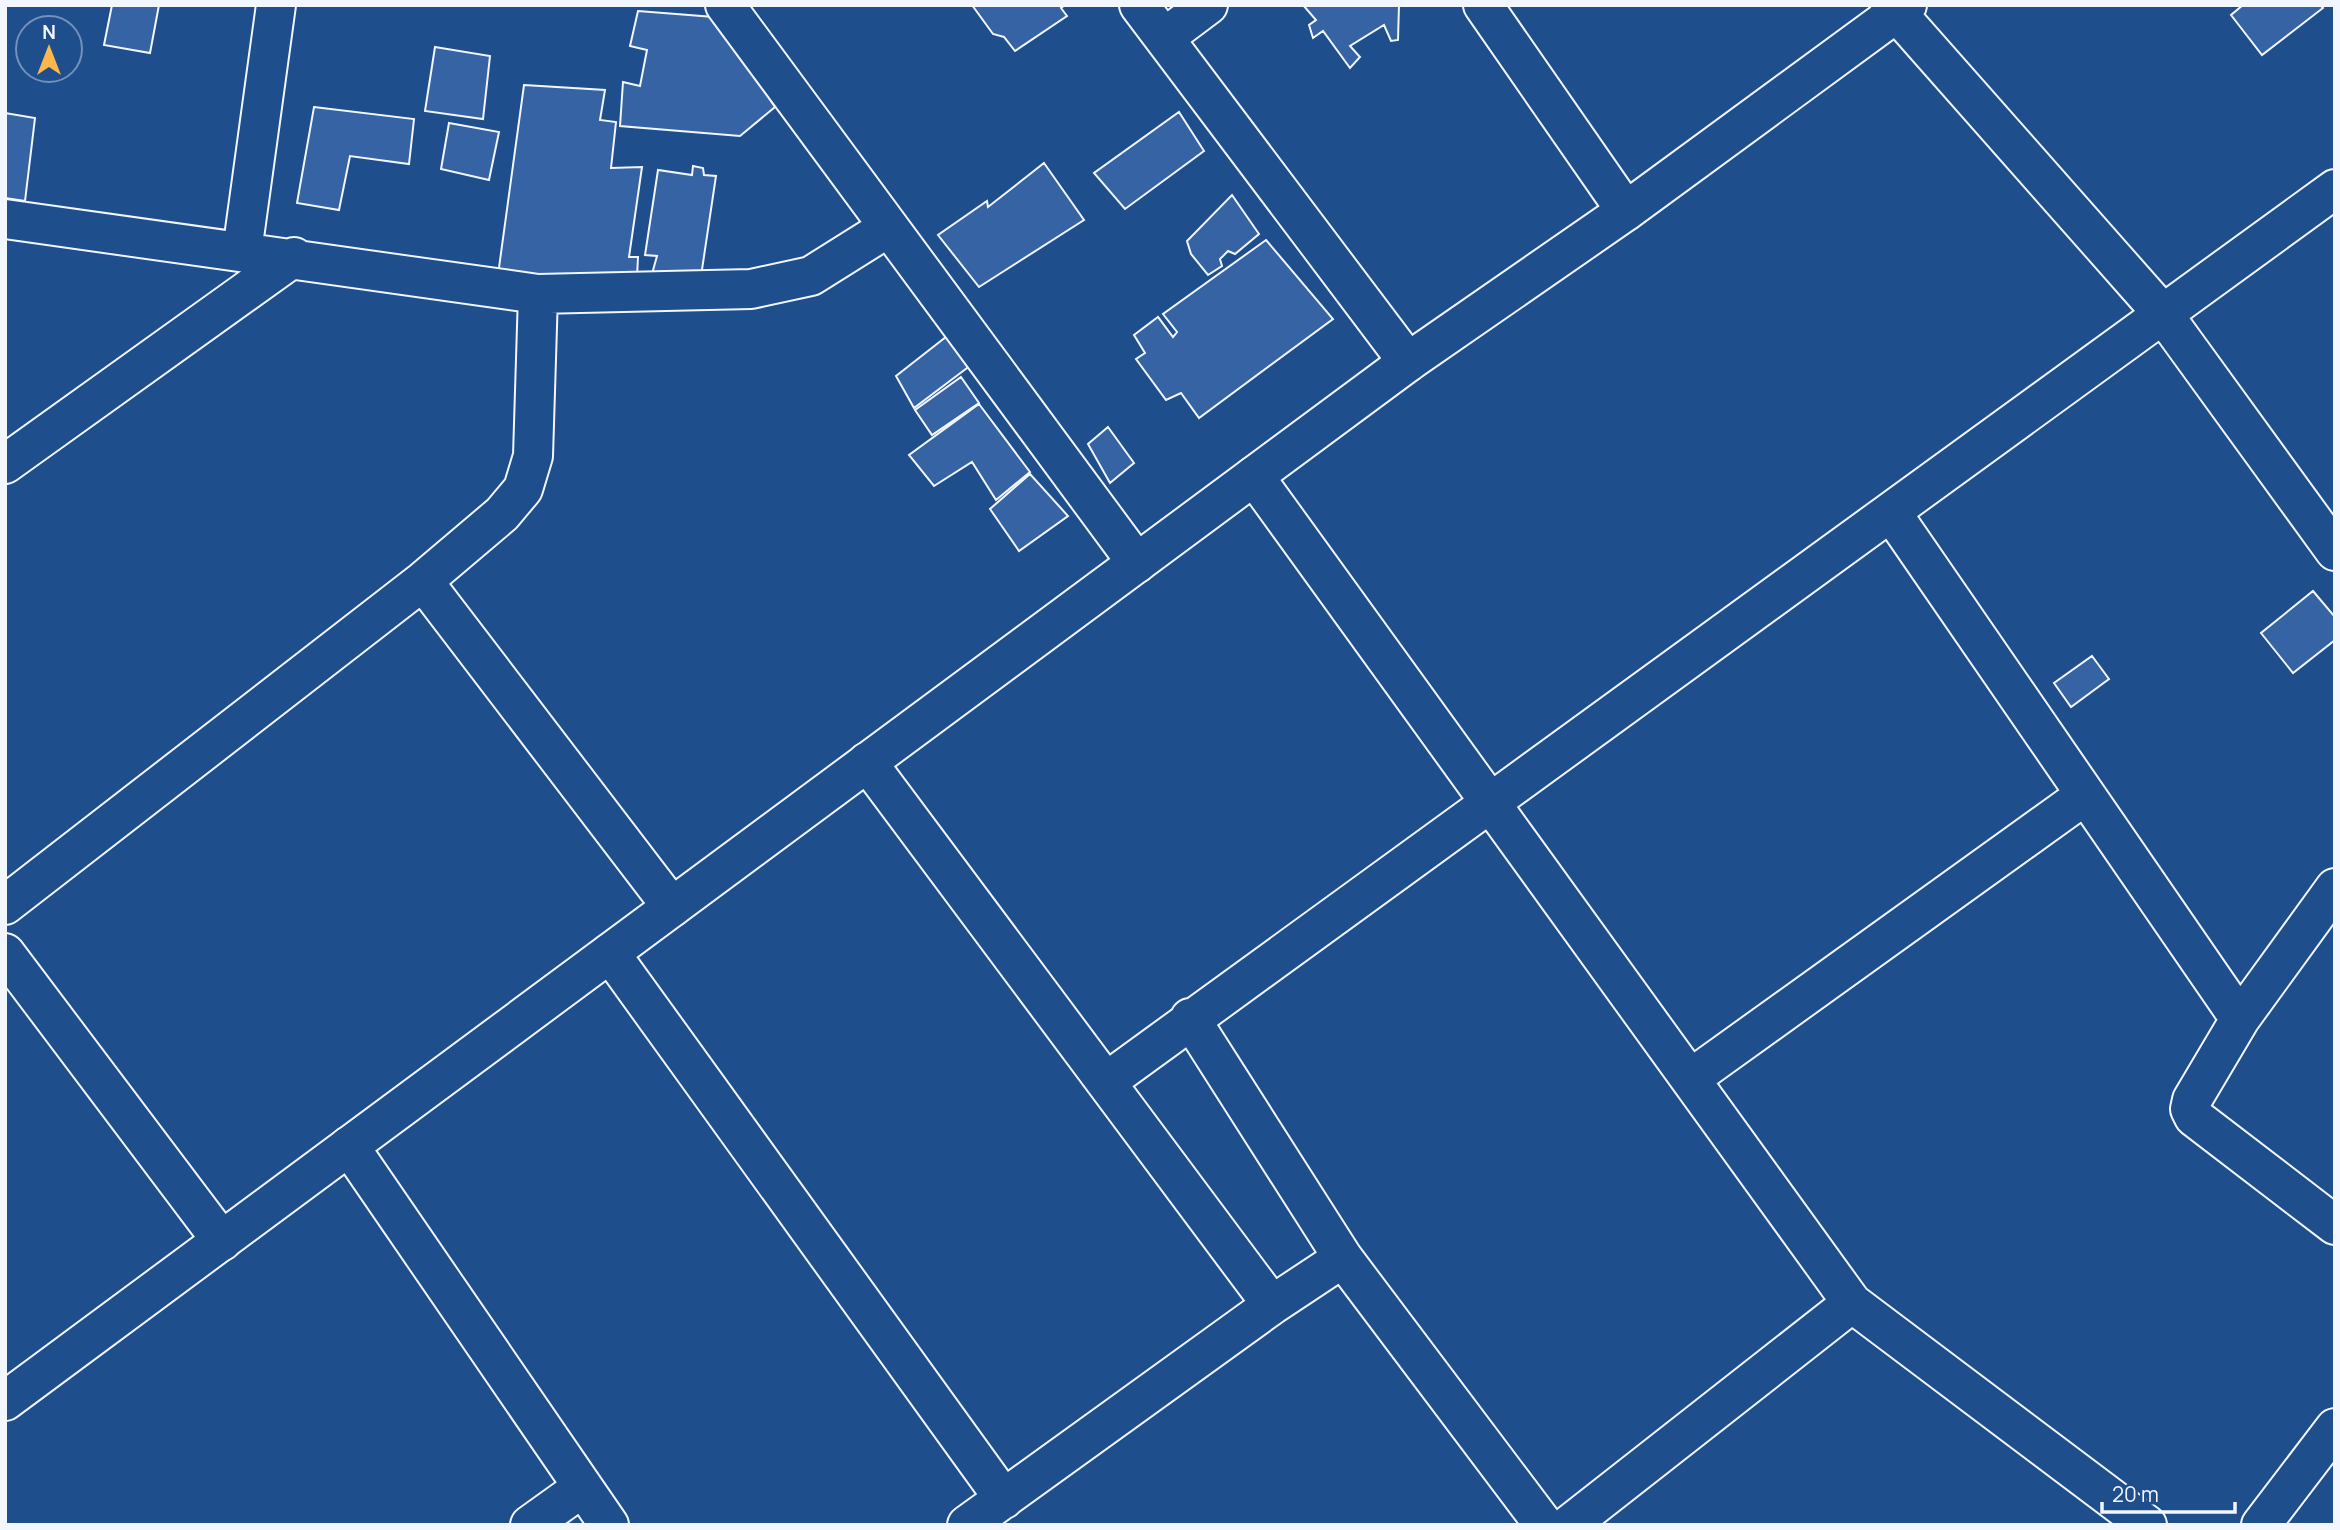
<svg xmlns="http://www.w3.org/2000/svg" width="2340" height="1530" font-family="Manrope,sans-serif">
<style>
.building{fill:#3563a3;stroke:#f2f6ff;stroke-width:2}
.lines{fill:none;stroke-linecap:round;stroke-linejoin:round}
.minor-casing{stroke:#f2f6ff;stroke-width:42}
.secondary-casing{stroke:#f2f6ff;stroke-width:42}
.minor{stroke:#1f4e8c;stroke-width:38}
.secondary{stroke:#1f4e8c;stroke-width:38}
</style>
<rect width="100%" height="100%" fill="#1f4e8c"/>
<!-- building -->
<path class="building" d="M112,5h47l-9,48 -46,-8z
M972,5h93l-4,3 6,8 -52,35 -11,-14 -11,-3z
M1303,5h96l-1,35 -7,1 -7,-16 -34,21 10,11 -10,11 -27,-37 -10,7 -4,-13 7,-5z
M2243,5h77l3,3 -61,47 -31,-40z
M638,11l76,6 61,90 -35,29 -120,-10 3,-44 17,4 7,-36 -17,-4z
M435,47l55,9 -7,63 -58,-8z
M524,85l81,5 -5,30 16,2 -5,46 31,-1 -13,90h9l-1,20 -139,-2z
M314,107l100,12 -5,45 -59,-8 -11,54 -42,-7z
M1179,112l25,39 -79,58 -31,-36z
M5,113l30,5 -10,83 -20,-3z
M449,123l50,9 -10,48 -48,-11z
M1044,163l40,57 -105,67 -41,-52 49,-34 1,6z
M693,166l10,2 1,7 12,1 -16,107 -48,-9 5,-18 -12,-1 13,-85 34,5z
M1232,195l27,39 -24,20 -7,-3 -8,8 2,7 -14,9 -17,-21 -4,-13z
M1266,240l67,79 -134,99 -18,-25 -15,7 -30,-41 9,-6 -11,-18 24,-18 15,20 4,-5 -14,-18z
M951,333l20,32 -57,43 -18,-32z
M961,377l18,26 -47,32 -17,-25z
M979,404l51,68 -34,28 -24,-38 -38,24 -25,-31z
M1108,427l26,36 -24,20 -22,-39z
M1030,474l38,42 -49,35 -29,-42z
M2313,591l22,26v23l-42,33 -32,-40z
M2092,656l17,23 -38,28 -17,-24z"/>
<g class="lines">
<defs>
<path id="minor" d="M725,5l412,558
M1139,5l269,357
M1483,5l143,206
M1890,5l273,309 172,237
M1164,38l44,-33
M5,219l533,75 213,-5 60,-13 78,-49
M242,252l34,-247
M5,464l289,-207
M1254,476l598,827 295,222
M1891,512l349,507
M423,581l249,326
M867,762l405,543
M2335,888l-95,131 -48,81 -2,9 4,8 141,108
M5,905l418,-324 79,-67 21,-25 10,-33 5,-162
M5,953l217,288
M610,953l394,546
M1190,1018l153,240 201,267
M1690,1079l394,-283
M1106,1082l1229,-893
M349,1146l260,379
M530,1525l53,-38
M967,1525l305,-220 71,-47
M1569,1525l283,-222
M2261,1525l74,-97"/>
<path id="secondary" d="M5,1401l1403,-1039 218,-151 281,-206"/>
</defs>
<!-- minor casing -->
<use href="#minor" class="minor-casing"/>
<!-- secondary casing -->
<use href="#secondary" class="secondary-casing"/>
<!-- minor -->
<use href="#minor" class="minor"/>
<!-- secondary -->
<use href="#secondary" class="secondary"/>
</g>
<!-- border -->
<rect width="2340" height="1530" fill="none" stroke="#f2f6ff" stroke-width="14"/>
<!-- north arrow -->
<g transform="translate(49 49)"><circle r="33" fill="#1f4e8c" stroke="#7391ba" stroke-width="2"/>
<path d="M0-5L12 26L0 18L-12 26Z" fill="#ffb74d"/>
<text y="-10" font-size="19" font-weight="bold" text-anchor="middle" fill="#f2f6ff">N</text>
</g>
<!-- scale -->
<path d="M2102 1502v10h133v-10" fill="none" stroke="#f2f6ff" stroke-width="3.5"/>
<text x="2112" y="1502" font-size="21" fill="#f2f6ff" stroke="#1f4e8c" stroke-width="5" paint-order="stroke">20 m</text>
</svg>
